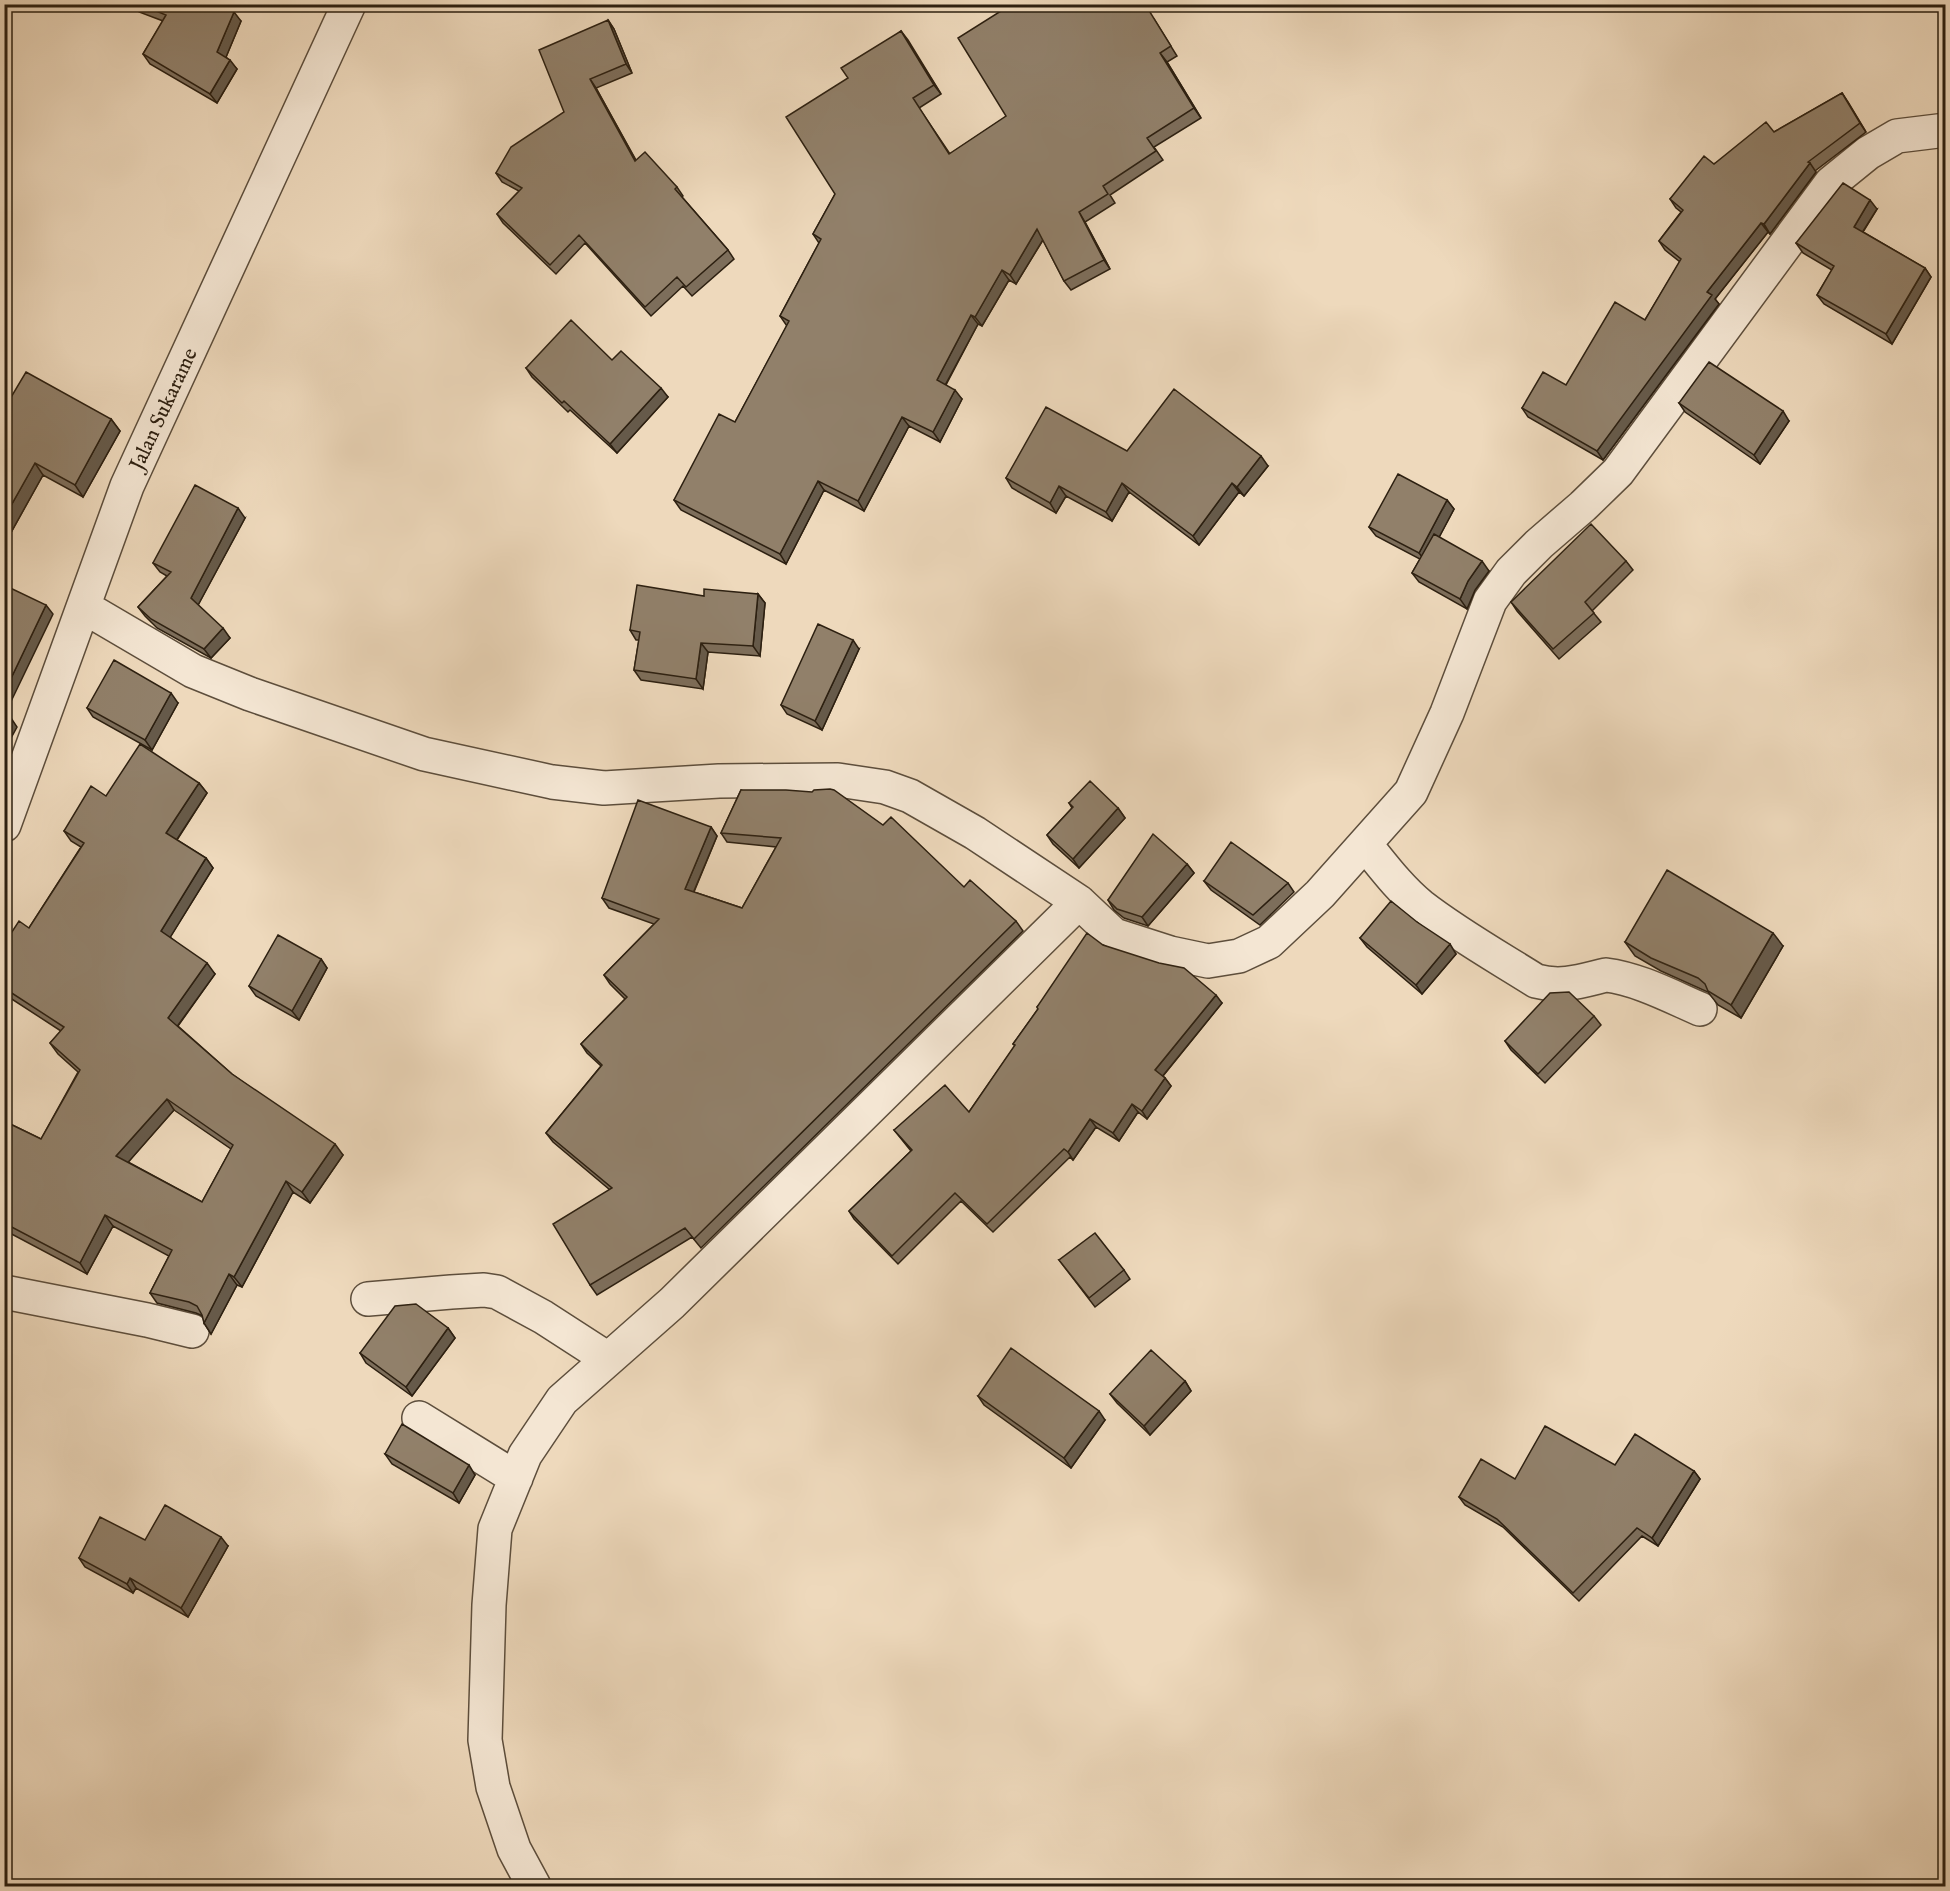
<svg xmlns="http://www.w3.org/2000/svg" width="1950" height="1891" font-family="'IM FELL English',serif">
<style>
.lines{fill:none;stroke-linecap:round;stroke-linejoin:round}
.minor-casing{stroke:#5d4e3c;stroke-width:36}
.minor{stroke:#f4e6d3;stroke-width:33}
.wall{fill:#7d6e5b;stroke:#2d2011;stroke-width:1.5;fill-rule:evenodd}
.shaded-wall{fill:#665a4a;stroke:#2d2011;stroke-width:1.5}
.building{fill:#91806a;stroke:#2d2011;stroke-width:1.5;fill-rule:evenodd}
.labels{text-anchor:middle;stroke-width:6;stroke-linejoin:round;paint-order:stroke}
.street-label{font-size:21px;fill:#2d2011;stroke:#f4e6d3}
</style>
<rect width="100%" height="100%" fill="#eed9bc"/>
<filter id="stains"><feTurbulence type="fractalNoise" baseFrequency=".00333" numOctaves="4"/><feColorMatrix values="0 0 0 0 .2 0 0 0 0 .09 0 0 0 0 .02 0 0 0 .5 -.17"/></filter>
<radialGradient id="worn" r=".72"><stop offset=".6" stop-color="#630" stop-opacity="0"/><stop offset="1" stop-color="#630" stop-opacity=".3"/></radialGradient>
<g class="lines">
<defs>
<path id="minor" d="M84,607l109,64 57,23 174,60 128,28 52,6 115,-7 119,-1 47,7 25,9 65,37 104,69 35,33 56,18 38,8 31,-5 30,-14 51,-48 91,-102 36,-79 43,-112 21,-29 28,-28 44,-38 35,-34 213,-289 37,-30 29,-17 49,-6
M4,825l123,-339 222,-482
M1365,844c18,22 34,44 56,62 36,28 77,51 115,75 26,7 45,0 70,-6 32,4 64,21 94,34
M4,1292l143,28 45,11
M368,1299l83,-7 33,-2 13,2 46,25 65,42
M419,1418l97,60
M534,1886l-20,-37 -21,-62 -8,-47 4,-135 6,-76 30,-74 37,-55 110,-97 407,-401"/>
</defs>
<!-- minor casing -->
<use href="#minor" class="minor-casing"/>
<!-- minor -->
<use href="#minor" class="minor"/>
</g>
<!-- wall -->
<path class="wall" d="M134,4h87l-1,2 21,15 -15,36 11,12 -20,34 -67,-39 -7,-10 20,-33 -24,-9z
M1154,19l23,37 -10,6 34,56 -47,29 9,13 -53,35 5,8 -30,19 25,47 -39,21 -7,-9 -21,-41 -27,44 -7,-4 -27,46 -4,-2 -32,61 16,14 -22,43 -31,-16 -45,85 -40,-21 -38,74 -105,-54 -7,-10 61,-78 52,-96 -7,-10 39,-73 -6,-9 22,-40 13,-116 53,-47 40,63 -22,14 31,46z
M608,20l6,9 18,44 -36,15 40,72 41,27 6,9 -1,1 46,53 6,9 -42,37 -9,-10 -32,30 -66,-73 -29,31 -53,-51 -6,-9 22,-23 -17,-9 -6,-9 68,-61z
M1842,93l24,39 -51,39 1,1 -46,62 -2,-2 -53,67 4,5 -116,156 -75,-43 -6,-9 44,-23 79,-65 35,-58 -15,-12 -6,-9 22,-29 -5,-4 -6,-9 44,-35 60,-32z
M1877,209l-14,23 62,36 6,9 -39,67 -68,-40 -7,-9 15,-25 -29,-17 -7,-10z
M612,360l56,37 -51,56 -47,-43 -2,2 -36,-35 -6,-9z
M1679,403l110,18 -29,43 -75,-52z
M4,409l107,10 9,12 -37,66 -40,-22 -39,70z
M1127,451l141,15 -24,30 -5,-4 -40,53 -70,-53 -17,29 -46,-25 -10,17 -44,-25 -6,-10z
M1447,500l7,9 -15,28 50,34 -14,19 -8,19 -48,-27 -7,-9 8,-14 -44,-23 -7,-9z
M245,518l-47,87 32,33 -19,20 -54,-30 -12,-12 -7,-9 29,-31 -7,-4 -7,-9z
M1626,561l7,9 -41,41 9,11 -42,37 -42,-48 -6,-9z
M758,594l7,9 -5,53 -52,-4 -5,37 -62,-9 -7,-10 5,-30h-3l-6,-10 74,-34z
M859,649l-37,81 -35,-16 -6,-9z
M178,703l-26,47 -59,-33 -6,-9z
M199,783l8,10 -30,47 29,18 7,10 -43,69 45,37 -37,52 54,48 111,81 -33,48 -17,-11 -51,95 -5,-2 -26,49 -7,-11 -1,-7 -7,-3 -39,-10 -7,-10 19,-37 -56,-30 -26,48 -83,-44v-109l37,18 37,-67 -20,-18 -8,-11 11,-12 -57,-37v-50l25,-16 52,-81 -10,-6 -7,-10 42,-35zM174,1110l57,39 -29,53 -74,-40z
M741,790l223,97 52,34 7,10 -322,317 -9,-11 -95,58 -7,-10 20,-95 -57,-48 -7,-9 55,-67 -14,-13 -6,-9 44,-45 -15,-15 -6,-9 50,-51 -45,-16 -7,-10 109,-71 6,9 -23,56 48,16 34,-61 -49,-5 -6,-9z
M1069,803l49,5 7,10 -46,50 -26,-24 -6,-9 25,-27z
M1187,864l7,9 -46,53 -24,-8 -10,-8 -6,-10z
M1204,881l84,2 6,9 -34,33 -49,-35z
M1417,922l39,32 -34,40 -55,-47 -7,-9z
M1625,942l158,4 -42,72 -23,-13 -10,-13 -47,-21 -26,-15z
M1103,945l119,58 -59,73 2,2 6,8 -24,33 -9,-7 -19,29 -23,-14 -23,33 -3,-3 -77,75 -32,-31 -63,63 -44,-45 -5,-8 62,-60 -17,-21 75,-18 46,-66 -2,-2 25,-35 -1,-2z
M321,959l6,9 -28,52 -43,-24 -7,-10z
M1594,1016l7,9 -56,58 -34,-33 -6,-9z
M1059,1260l65,10 6,9 -35,28z
M448,1328l7,10 -43,58 -46,-33 -6,-10z
M1185,1381l6,10 -41,44 -33,-32 -7,-9z
M978,1396l127,24 -34,48 -87,-63z
M385,1454l90,21 -16,28 -67,-39z
M1615,1465l79,6 6,8 -42,67 -16,-10 -63,65 -76,-74 -38,-22 -6,-8 56,-18z
M145,1540l83,6 -40,71 -52,-29 -3,5 -48,-26 -6,-9z"/>
<!-- shaded-wall -->
<path class="shaded-wall" d="M234,12l7,9 -17,41 -7,-10z
M608,20l6,9 18,44 -6,-9z
M901,31l7,9 33,54 -7,-9z
M1160,53l7,9 34,56 -7,-10z
M230,60l7,9 -20,34 -7,-9z
M590,79l6,9 45,82 -6,-9z
M1842,93l6,9 18,30 -6,-9z
M1810,163l6,9 -46,62 -6,-10z
M1870,200l7,9 -17,27 -6,-9z
M1079,212l6,10 25,47 -6,-9z
M1761,223l7,9 -53,67 4,5 -116,156 -6,-9 110,-159z
M1037,229l7,9 -28,46 -6,-9z
M1925,268l6,9 -39,67 -6,-10z
M1002,270l7,10 -27,46 -7,-9z
M971,315l7,9 -35,65 -6,-9z
M661,388l7,9 -51,56 -7,-9z
M955,390l7,9 -22,43 -7,-10z
M1783,411l6,10 -29,43 -6,-9z
M902,417l7,9 -45,85 -6,-10z
M111,419l9,12 -37,66 -8,-12z
M1261,456l7,10 -24,30 -7,-9z
M35,463l8,12 -39,70v-27z
M818,481l6,9 -38,74 -6,-10z
M1122,483l7,9 -17,29 -6,-9z
M1232,483l7,9 -40,53 -6,-9z
M1059,486l7,10 -10,17 -6,-10z
M1447,500l7,9 -28,53 -7,-9z
M238,508l7,10 -48,89 -6,-9z
M1482,561l7,10 -14,19 -8,19 -7,-10 8,-18z
M758,594l7,9 -5,53 -7,-10z
M46,605l7,9 -49,102v-23z
M223,628l7,10 -19,20 -7,-9z
M853,640l6,9 -37,81 -7,-9z
M701,643l7,9 -5,37 -7,-10z
M171,693l7,10 -26,47 -7,-10z
M11,718l6,9 -13,24v-22z
M199,783l8,10 -33,51 -8,-11z
M1118,808l7,10 -46,50 -6,-9z
M711,827l6,9 -26,62 -6,-9z
M206,858l7,10 -45,73 -7,-10z
M1187,864l7,9 -46,53 -6,-9z
M1773,933l10,13 -42,72 -10,-13z
M1450,944l6,10 -34,40 -6,-9z
M321,959l6,9 -28,52 -7,-9z
M207,963l8,11 -39,54 -8,-10z
M1216,995l6,8 -61,75 -6,-8z
M1165,1078l6,8 -24,33 -5,-8z
M167,1099l7,11 -50,57 -8,-11z
M1132,1104l6,8 -19,29 -6,-8z
M1090,1119l6,8 -23,33 -5,-8z
M335,1144l8,11 -33,48 -8,-11z
M286,1181l7,11 -51,95 -8,-10z
M105,1215l8,11 -26,48 -7,-11z
M229,1274l8,11 -26,49 -7,-11z
M448,1328l7,10 -43,58 -6,-9z
M1185,1381l6,10 -41,44 -6,-9z
M1099,1411l6,9 -34,48 -7,-10z
M469,1465l6,10 -16,28 -6,-10z
M1694,1471l6,8 -42,67 -6,-8z
M221,1537l7,9 -40,71 -7,-9z
M130,1578l6,10 -3,5 -6,-9z"/>
<!-- building -->
<path class="building" d="M139,4h77l18,8 -17,40 13,8 -20,34 -67,-40 23,-39z
M1008,4h137l26,42 -11,7 34,55 -47,30 9,13 -53,35 5,8 -29,18 25,48 -40,21 -27,-52 -27,46 -8,-5 -27,47 -4,-2 -34,65 18,10 -22,42 -31,-15 -44,84 -40,-20 -38,73 -106,-54 45,-86 16,8 54,-101 -9,-5 41,-77 -8,-5 22,-40 -49,-77 62,-39 -7,-10 60,-37 33,54 -21,13 36,56 57,-38 -48,-78 51,-32z
M608,20l18,44 -36,15 45,82 10,-9 32,35 -2,2 53,61 -42,37 -9,-10 -32,30 -66,-72 -29,30 -53,-51 25,-26 -26,-15 15,-26 53,-35 -25,-62z
M1842,93l18,30 -52,39 2,1 -46,61 -3,-1 -54,69 5,3 -115,156 -75,-43 21,-36 23,13 49,-83 30,18 36,-61 -22,-18 24,-31 -13,-11 34,-43 10,8 52,-42 8,10z
M1843,183l27,17 -16,27 71,41 -39,66 -69,-39 17,-29 -38,-23z
M571,320l41,40 9,-9 40,37 -51,56 -46,-43 -2,2 -36,-35z
M1709,362l74,49 -29,44 -75,-52z
M26,372l85,47 -36,66 -40,-22 -31,55v-109z
M1174,389l87,67 -24,31 -5,-4 -39,53 -71,-53 -16,29 -47,-26 -9,17 -44,-25 40,-71 81,44z
M1398,474l49,26 -28,53 -50,-26z
M195,485l43,23 -47,90 32,30 -19,21 -53,-30 -13,-12 33,-35 -18,-9z
M1591,524l35,37 -41,41 9,11 -41,36 -42,-47z
M1434,534l48,27 -14,20 -8,18 -48,-26z
M4,585l42,20 -42,88z
M637,585l67,11v-7l54,5 -5,52 -52,-3 -5,36 -62,-9 6,-38 -10,-2z
M818,624l35,16 -38,81 -34,-16z
M114,660l57,33 -26,47 -58,-32z
M4,715l7,3 -7,11z
M140,744l59,39 -33,50 40,25 -45,73 46,32 -39,55 64,56 103,70 -33,48 -16,-11 -52,96 -5,-3 -25,49 -2,-8 -5,-9 -8,-4 -39,-9 22,-43 -67,-35 -25,48 -76,-40v-102l37,18 39,-69 -30,-27 14,-16 -60,-39v-44l15,-23 10,7 55,-85 -20,-12 27,-45 15,10zM167,1099l66,46 -31,57 -86,-46z
M1090,781l28,27 -45,51 -26,-24 26,-28 -4,-4z
M830,789l4,1 49,35 8,-8 73,70 6,-7 46,41 -322,318 -9,-11 -95,57 -37,-61 59,-36 -66,-55 56,-68 -21,-21 46,-47 -23,-22 55,-56 -57,-21 36,-98 73,27 -26,62 57,19 39,-70 -60,-5 20,-43h45l26,2 2,-2z
M1153,834l34,30 -45,53 -25,-8 -9,-9z
M1231,842l57,41 -35,32 -49,-34z
M1667,870l106,63 -42,72 -23,-14 -3,-7 -7,-6 -47,-20 -26,-16z
M1391,901l26,21 33,22 -34,41 -56,-47z
M1087,933l16,12 56,18 25,5 32,27 -61,75 10,8 -23,33 -10,-7 -19,29 -23,-14 -22,33 -4,-3 -77,75 -32,-31 -63,63 -43,-45 63,-61 -18,-20 51,-45 24,27 46,-67 -2,-1 25,-35 -1,-2z
M278,935l43,24 -29,52 -43,-25z
M1569,992l25,24 -56,58 -33,-33 45,-48z
M1095,1233l29,37 -35,28 -30,-38z
M416,1304l32,24 -42,59 -46,-34 35,-47z
M1011,1348l88,63 -35,47 -86,-62z
M1151,1350l34,31 -41,45 -34,-32z
M402,1424l67,41 -16,28 -68,-39z
M1545,1426l70,39 20,-31 59,37 -42,67 -15,-10 -64,65 -76,-74 -38,-22 22,-38 34,20z
M165,1505l56,32 -40,71 -51,-30 -3,6 -48,-26 21,-41 45,23z"/>
<g class="labels">
<!-- street labels -->
<g class="street-label">
<text transform="translate(163 409) rotate(-65)" y="7">Jalan Sukarame</text>
</g>
</g>
<!-- margin -->
<rect width="1950" height="1891" fill="none" stroke="#eed9bc" stroke-width="24"/>
<rect x="6" y="6" width="1938" height="1879" fill="none" stroke="#2d2011" stroke-width="3"/>
<rect x="12" y="12" width="1926" height="1867" fill="none" stroke="#2d2011" stroke-width="1.5"/>
<rect width="100%" height="100%" filter="url(#stains)"/>
<rect width="100%" height="100%" fill="url(#worn)"/>
</svg>
